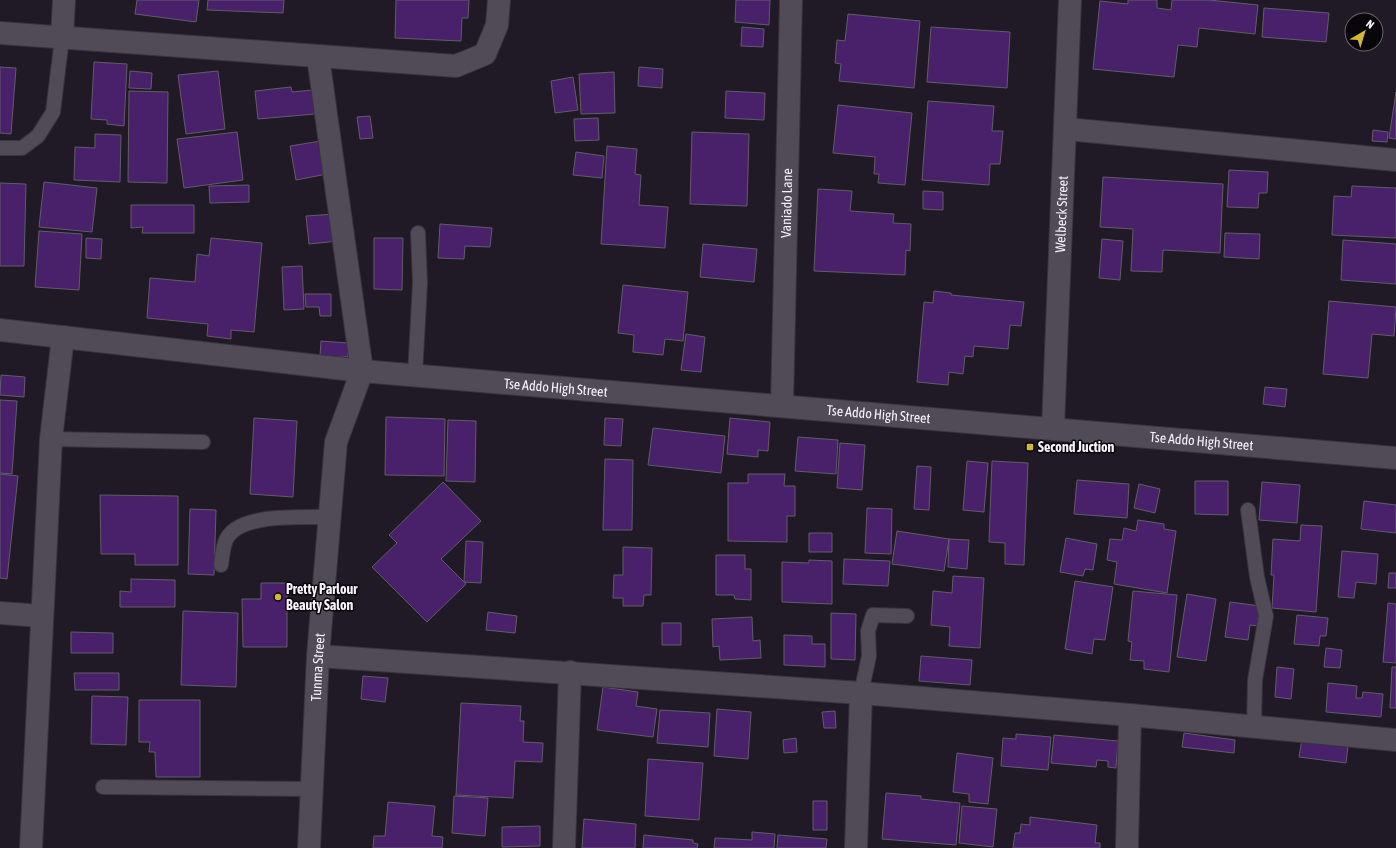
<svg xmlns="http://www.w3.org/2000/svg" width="1396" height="848" font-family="'Asap Condensed',sans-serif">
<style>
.building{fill:#49216a;stroke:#625c69}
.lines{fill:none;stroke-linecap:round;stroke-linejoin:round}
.service-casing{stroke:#38343d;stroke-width:16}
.minor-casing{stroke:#38343d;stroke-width:24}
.tertiary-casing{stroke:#38343d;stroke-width:24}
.service{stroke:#514b58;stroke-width:14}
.minor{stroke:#514b58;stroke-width:22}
.tertiary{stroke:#514b58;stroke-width:22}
.poi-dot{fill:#d2b735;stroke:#08060a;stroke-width:1.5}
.labels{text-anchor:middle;stroke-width:3;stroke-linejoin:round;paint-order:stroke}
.street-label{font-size:14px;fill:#f5f2fa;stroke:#08060a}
.poi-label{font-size:14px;font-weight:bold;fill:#f5f2fa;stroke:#08060a;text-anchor:start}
</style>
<rect width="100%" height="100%" fill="#1f1a25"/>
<!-- building -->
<path class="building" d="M137,0h62l-3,22 -61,-8z
M208,0h76l-1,13 -76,-3z
M396,0h73l-1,18h-6l-1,23 -66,-3z
M736,0h34l-1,25 -34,-3z
M1128,0h29v8l14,2 1,-10h37l49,5 -3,29 -56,-6 -2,19 -19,-2 -4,32 -81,-8 7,-68 28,3z
M1264,8l65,5 -3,29 -64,-5z
M848,14l72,7 -6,67 -75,-7 2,-17 -6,-1 2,-23 8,1z
M742,27l22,2 -1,18 -22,-1z
M931,27l79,5 -3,56 -80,-6z
M94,62l33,2 -3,62 -17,-2v-4l-16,-1z
M0,67l16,1 -5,66 -11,-1z
M639,67l24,2 -1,19 -24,-2z
M130,71l22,2 -1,16 -22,-1z
M218,71l7,58 -39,5 -8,-59z
M614,72l1,41 -34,1 -2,-40z
M573,77l5,33 -23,3 -4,-32z
M291,87l1,5 20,-2 3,24 -57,5 -3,-28z
M129,91l39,1 -1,91 -39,-1z
M726,91l39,2 -1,27 -39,-2z
M1396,92v47l-7,-1z
M928,101l66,5 -2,25h11l-3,33h-10l-1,21 -67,-5z
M838,105l74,8 -7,72 -27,-2 1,-9h-5l1,-17 -42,-4z
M370,116l3,22 -13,1 -3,-22z
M598,118l1,22 -24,1 -1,-22z
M1373,130l15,2 -1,10 -15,-1z
M237,132l6,48 -59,8 -7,-49z
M692,132l57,2 -2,72 -57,-2z
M95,134l26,1 -1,47 -46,-2 1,-33 20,1z
M321,141l6,33 -31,6 -6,-34z
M607,146l30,3 -2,25 6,1 -2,30 29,2 -3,41 -64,-4z
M576,152l28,4 -2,22 -29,-3z
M1229,170l39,2 -1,21h-8l-1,15 -31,-1z
M1103,177l120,7 -3,69 -57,-3 -1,22 -31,-1 2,-42 -33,-2z
M44,182l53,6 -5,44 -53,-5z
M0,183l26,1 -2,82h-24z
M249,185v17l-39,1 -1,-17z
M1352,186l44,2v50l-64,-3 2,-39 17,1z
M818,189l34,2 -2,20 44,3 -1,9 18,1 -1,27 -4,-1 -1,25 -91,-4z
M923,191l20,1v18l-20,-1z
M131,205h63v28h-52l1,-6 -12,1z
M335,214l3,27 -29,3 -3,-28z
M440,224l52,4 -2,19 -25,-1 -1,13 -26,-1z
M39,231l43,3 -3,56 -44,-3z
M1225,233l35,1 -1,25 -35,-2z
M86,238l16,1 -1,20 -15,-1z
M211,238l51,5 -8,89 -23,-2v9l-24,-3 1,-12 -61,-6 3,-40 45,4 2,-28 12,2z
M374,238h29l-1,52 -28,-1z
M1102,239l21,2 -3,39 -21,-2z
M1343,240l53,4v40l-55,-4z
M703,244l54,5 -3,33 -54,-5z
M302,266l2,43 -20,1 -2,-43z
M623,285l65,7 -5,49 -18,-2 -2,16 -30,-3 1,-17 -16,-2z
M934,291l17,2v2l73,7 -3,24 -11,-1 -2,24 -34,-3 -1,11 -8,-1 -2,18 -14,-2 -1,13 -31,-3 7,-80 9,1z
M305,294h26v22h-11l-1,-9h-13z
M1329,301l67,6 -2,29 -22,-2 -4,44 -45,-4z
M686,334l19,3 -4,35 -20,-2z
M321,341l27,2v14l-28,-1z
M1,375l24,2 -1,20 -24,-2z
M1265,387l22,2 -2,18 -22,-3z
M0,400l17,1 -5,73 -12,-1z
M386,417l59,2 -1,57 -59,-1z
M254,418l43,3 -4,76 -43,-3z
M605,418l18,1 -2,27 -17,-1z
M730,418l40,4 -2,29 -10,-1v7l-31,-3z
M448,420l28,1 -1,61 -29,-1z
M653,428l72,8 -4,37 -73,-8z
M798,437l40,3 -2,34 -41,-3z
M840,443l25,2 -3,45 -25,-2z
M605,459l28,1 -1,70h-29z
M967,461l21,2 -4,49 -21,-2z
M992,461l36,2 -4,102 -19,-1v-21l-16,-1z
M917,466l14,1 -2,43 -15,-1z
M0,474l18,2 -11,103 -7,-1z
M748,474h37l-1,12h11v30h-8v26l-59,-1v-58h20z
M1077,480l52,4 -2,34 -53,-4z
M1195,481h33v34l-33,-1z
M443,482l38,39 -40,38 25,25 -39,38 -55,-55 25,-24 -8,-8z
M1262,482l38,3 -3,38 -38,-3z
M1139,484l21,5 -5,24 -21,-5z
M100,495l78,1v69h-43v-11h-34z
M1364,501l32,4v28l-35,-4z
M867,508l25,1 -1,45 -26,-1z
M190,509l26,1 -2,65 -26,-1z
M1138,520l26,4v5l12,2 -9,62 -53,-9 3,-22 -10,-2 3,-21 12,1 2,-12 12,3z
M1301,525l21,1 -6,86 -44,-4 2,-33h-3l2,-36 27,2z
M897,531l52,8 -5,32 -52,-7z
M809,533h23v19h-23z
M1066,538l31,6 -4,26 -8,-1 -2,7 -23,-4z
M949,539l20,1 -2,29 -19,-2z
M466,541l17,1 -2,41 -17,-1z
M623,547l29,1 -1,47h-7l-1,11h-20v-8h-10l1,-23h9z
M1342,551l36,3 -2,30 -20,-2 -2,16 -16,-1z
M716,555h29v14h6v31l-16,-1 -1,-4h-18z
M844,559l46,2 -2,25 -45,-2z
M809,560l23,1v43l-50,-2v-40l27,1z
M1389,573h7v15h-8z
M953,576l31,2 -4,70 -31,-2 1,-19 -19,-2 2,-34 19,2z
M131,579l44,1v27h-55v-16l11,1z
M1075,581l38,6 -8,53 -11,-1 -2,15 -27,-5z
M261,583h26v64h-44l-1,-48h19z
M1133,591l44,4 -8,77 -25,-3v-8l-14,-1 2,-18 -4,-1z
M1187,594l29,5 -10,62 -29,-4z
M1230,602l30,4 -3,20 -7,-1 -2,15 -23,-3z
M1388,603l8,1v59l-13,-1z
M183,611l55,2 -2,74 -55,-2z
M488,612l29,4 -2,17 -29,-3z
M831,613l25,1 -1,46 -24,-1z
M1297,615l31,3 -2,18h-6l-1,10 -25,-2z
M752,617l1,24 7,-1 1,18 -41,2 -1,-14 -6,1 -1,-28z
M662,623h19v22h-19z
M71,632l42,1v20h-42z
M784,635l28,1v8h13v23l-41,-2z
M1326,648l16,2 -2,18 -16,-1z
M921,656l51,4 -2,25 -51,-4z
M1277,667l17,2 -3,30 -16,-2z
M1392,667h4v41h-6z
M74,673h45v17h-44z
M363,676l25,2 -3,24 -24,-3z
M1328,683l29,3 -1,12h6l1,-6 20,2 -2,23 -55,-5z
M603,687l35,5 -2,14 21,3 -4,28 -56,-7z
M92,696l36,1 -2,48 -35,-1z
M139,700h61v77h-44l-1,-25h-6l1,-10h-11z
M461,703l60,3 -1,15h4l-1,21 20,1 -1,19 -27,-1 -2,37 -57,-3z
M717,709l34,3 -3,47 -34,-3z
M660,710l50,3 -2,34 -51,-4z
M835,711l1,17h-12l-2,-16z
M1184,733l51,7 -1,13 -52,-6z
M1016,734l35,3 -3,33 -47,-4 2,-28 13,1z
M1054,735l64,6 -2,27 -8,-1v-6l-11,-1 -1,7 -45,-4z
M796,738l1,14 -13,1 -1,-13z
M1302,739l46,7 -2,17 -47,-6z
M957,753l36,5 -5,46 -19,-2v-8l-16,-2z
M648,759l55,4 -4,57 -54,-4z
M886,793l35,3v3l39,4 -4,42 -74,-6z
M454,796l34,2 -3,38 -33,-3z
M813,801h14v29h-14z
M388,802l47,4 -3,30 11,1 -1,11h-69l1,-12h11z
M962,806l35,3 -4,38 -34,-4z
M1030,817l67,8 -2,18h5v5h-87l2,-15h5l1,-9 9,1z
M584,819l52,5 -1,24h-53z
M540,826v20l-38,1v-20z
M752,832l23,2 -1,14h-60l1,-10 37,2z
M644,835l49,5v3l5,1 -1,4h-54z
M778,835l49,4 -1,9h-49z"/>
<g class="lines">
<defs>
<path id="service" d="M0,148h22l16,-12 15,-24 9,-74
M415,375l5,-92 -2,-50
M51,439l152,3
M1248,510l9,67 9,39 -11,64 -1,47
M221,565c1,-8 2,-18 5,-25 13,-28 77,-22 104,-23
M861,693l8,-37 -1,-25 5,-16 34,1
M103,787l209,2"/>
<g id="minor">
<path d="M0,33l456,33 29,-12 12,-29 2,-25"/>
<path d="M62,38l2,-38"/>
<path d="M1066,129l330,31"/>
<path d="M0,330l362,41 -44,-314"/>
<path id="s1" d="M782,406l9,-406"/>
<path id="s2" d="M1053,427l17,-427"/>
<path d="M0,613l42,3"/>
<path d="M318,656l543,37 269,22 -3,133"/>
<path d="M1130,715l266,25"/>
<path d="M31,848l20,-409 12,-102"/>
<path d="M564,848l6,-176"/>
<path d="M856,848l5,-155"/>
</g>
<g id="tertiary">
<path id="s3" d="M309,848l9,-192 18,-214 26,-71c344,30 689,56 1034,87"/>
</g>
</defs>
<!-- service casing -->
<use href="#service" class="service-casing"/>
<!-- minor casing -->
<use href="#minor" class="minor-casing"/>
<!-- tertiary casing -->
<use href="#tertiary" class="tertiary-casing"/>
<!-- service -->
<use href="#service" class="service"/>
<!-- minor -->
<use href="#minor" class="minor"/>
<!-- tertiary -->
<use href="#tertiary" class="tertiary"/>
</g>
<!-- markers -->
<g class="poi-dot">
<rect x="1026" y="443" width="8" height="8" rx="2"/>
<circle cx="278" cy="597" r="4"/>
</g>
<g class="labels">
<!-- street labels -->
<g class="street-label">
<text dy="5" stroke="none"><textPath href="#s1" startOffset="203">Vaniado Lane</textPath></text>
<text dy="5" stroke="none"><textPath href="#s2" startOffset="213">Welbeck Street</textPath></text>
<text dy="5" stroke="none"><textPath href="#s3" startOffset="677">Tse Addo High Street</textPath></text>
<text dy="5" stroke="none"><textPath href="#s3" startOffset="1001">Tse Addo High Street</textPath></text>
<text dy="5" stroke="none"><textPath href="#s3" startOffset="1325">Tse Addo High Street</textPath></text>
<text dy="5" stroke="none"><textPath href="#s3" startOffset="181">Tunma Street</textPath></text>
</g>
<!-- poi labels -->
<g class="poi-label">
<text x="1038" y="452">Second Juction</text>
<text x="286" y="594">Pretty Parlour<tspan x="286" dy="16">Beauty Salon</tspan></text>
</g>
</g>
<!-- north arrow -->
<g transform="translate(1364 32) rotate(38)"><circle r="19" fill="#08060a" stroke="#67646a"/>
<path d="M0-3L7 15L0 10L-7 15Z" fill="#d2b735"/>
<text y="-6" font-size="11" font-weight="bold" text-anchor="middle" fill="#f5f2fa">N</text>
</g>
</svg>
